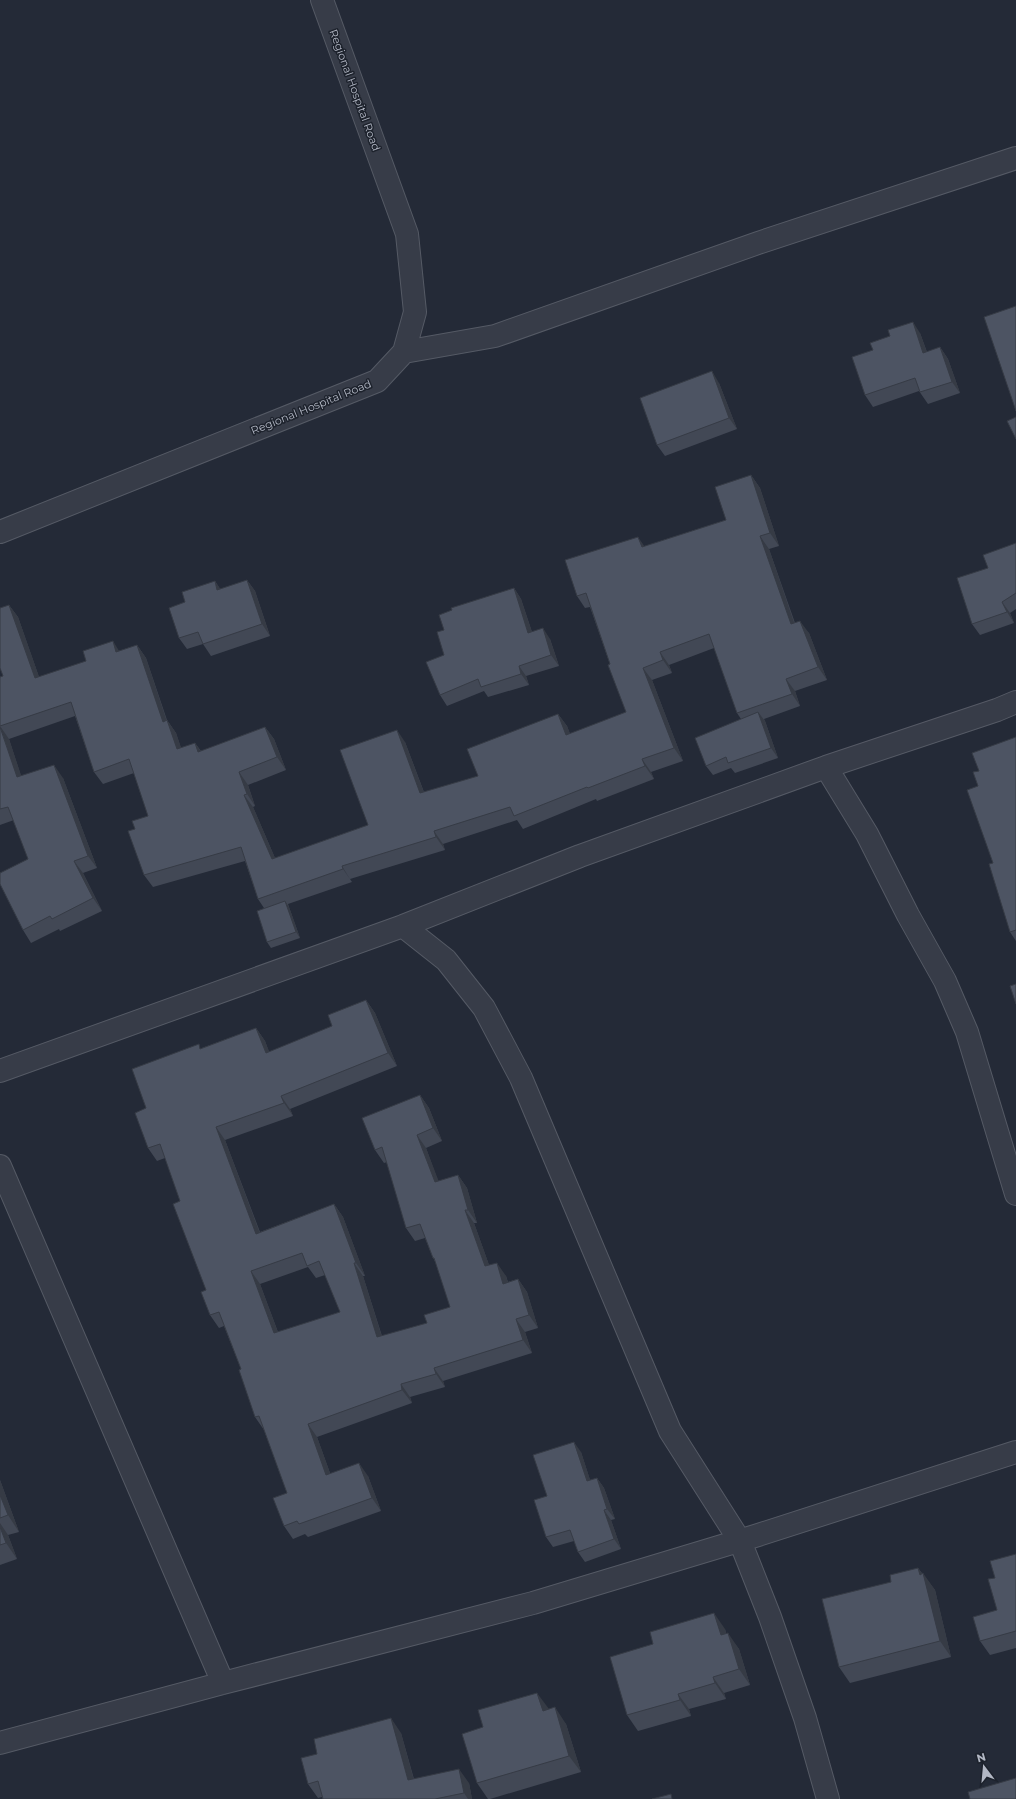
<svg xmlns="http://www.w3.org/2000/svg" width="1016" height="1799" font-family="Montserrat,sans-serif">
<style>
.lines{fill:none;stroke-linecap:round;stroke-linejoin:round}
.minor-casing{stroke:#555a65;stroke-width:24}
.minor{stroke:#373c48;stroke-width:22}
.wall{fill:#424855;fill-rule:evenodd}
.shaded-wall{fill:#363b45}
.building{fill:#4d5463;stroke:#363b45;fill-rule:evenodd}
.labels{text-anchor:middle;stroke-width:3;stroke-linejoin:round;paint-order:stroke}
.street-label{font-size:11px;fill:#b2b7c4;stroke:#1d222c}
</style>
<rect width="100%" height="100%" fill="#242a37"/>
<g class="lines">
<defs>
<path id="minor" d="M404,352l91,-16 263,-93 258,-85
M0,532l377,-151 27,-29 11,-40 -8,-78 -85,-234
M826,767l41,67 41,81 37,66 22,51 49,162
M403,926l43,34 38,48 37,70 149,353 70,110 30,76 35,101 23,81
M0,1071l403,-145 177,-70 246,-89 171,-57 19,-8
M0,1166l223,517
M0,1743l223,-60 310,-80 222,-67 261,-84"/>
</defs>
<!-- minor casing -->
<use href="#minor" class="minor-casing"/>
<!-- minor -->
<use href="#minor" class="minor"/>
</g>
<!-- wall -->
<path class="wall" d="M920,333l7,19 13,-5 8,12 12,34 -32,11 -9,-13 -46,16 -8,-12z
M719,383l18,46 -72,27 -8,-11z
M751,475l9,13 19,58 -10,3 26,74 14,10 18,47 -32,11 5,15 -36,13 1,2 13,37 -43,15 -4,-5 -18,7 -7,-9 35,-47 -4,-6 -23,-65 -45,17 3,8 -20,7 31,81 -32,11 3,7 -57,22 -1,-2 -73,30 -6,-9 -74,24 2,6 -95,29 2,3 -64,22 1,3 11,31 -29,10 -4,-6 -3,-34 -6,-9 -13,-38 -92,26 -9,-12 -9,-46 13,-13 -14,-43 -31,11 -9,-12 -19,-56 -66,23 12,37 42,2 34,90 -14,5 19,38 -42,20 -1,-2 -28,14 -8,-13 5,-71 -14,-39 -14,5v-148l3,-1 6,-71 9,12 21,60 98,-32 9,13 21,62 9,13 5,15 14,-5 6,8 64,-24 9,12 12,31 -38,15 7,21 -2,1 22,51 93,-33 37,-83 19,50 54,-16 80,-62 9,12 3,8 56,-22 -16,-48 -20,-57 -5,1 -8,-12 68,-50 81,-26z
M1016,543v66l-6,4 4,10 -34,12 -8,-11 16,-56z
M247,580l8,11 15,45 -59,20 -8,-12 -16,5 -8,-11 6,-36 30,-21 5,8z
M514,588l7,11 11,33 18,7 9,27 -33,10 3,9 -41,12 -4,-6 -37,15 -7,-11 4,-40v-25z
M1016,737v204l-6,-9 -17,-69 -15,-77 1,-15z
M366,1000l9,13 22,53 -107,43 3,7 -68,24 35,92 74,-28 9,13 22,59h-2l19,60 45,-13 23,-16 -14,-44 -3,-5 -8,-20 -10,3 -9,-13 -19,-66 -3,1 -9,-13 45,-55 9,13 13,33 -16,7 12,33 20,-6 9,13 10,35h-3l15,42 17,11 2,6 10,-3 9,13 11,36 -13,4 7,21 -89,28 2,6 -35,10 2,6 -95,34 13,36 38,3 13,35 -73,26 -3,-3 -12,5 -9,-13 3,-33 -23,-63 -9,-13 -14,-48 -17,-43 -5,2 -9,-13 -4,-25 -26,-89 -15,-43 -8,3 -9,-13 -2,-40 56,-60 54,-20 9,13 4,11 63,-26zM308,1267l8,11 9,-3 15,37 -62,20 -18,-48z
M581,1452l9,28 7,-2 7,10 11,31 -4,1 10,29 -36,13 -7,-10 -4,-11 -21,6 -7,-10 1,-41z
M0,1480l19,52 -11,3 9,24 -17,6z
M1016,1554v94l-26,7 -10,-14 17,-31 -2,-32z
M918,1568l17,22 16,67 -101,26 -11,-16 52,-85z
M725,1629l1,4 13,16 11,36 -26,8 2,6 -37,10 2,7 -53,15 -11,-16 26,-71z
M549,1709l17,15 15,48 -91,27h-2l-11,-16z
M401,1733l13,46 55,4 3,16h-149l-1,-2 -4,1 -10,-14z"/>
<!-- shaded-wall -->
<path class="shaded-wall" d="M913,322l7,11 11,31 -8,-11z
M940,347l8,12 12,34 -8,-11z
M712,371l7,12 18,46 -8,-11z
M751,475l9,13 19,58 -9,-13z
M760,536l9,13 30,88 -8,-13z
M638,537l9,13 -5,-3z
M247,580l8,11 15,45 -8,-12z
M215,581l8,12 -6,-3z
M514,588l7,11 15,45 -8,-11z
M1002,602l8,11 4,10 -7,-11z
M9,605l9,12 26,74 -9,-13z
M800,621l9,12 18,47 -9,-13z
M543,628l7,11 9,27 -8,-11z
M113,641l8,13 -5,-2z
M137,645l9,13 25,76 -8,-12z
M660,652l9,13 3,8 -9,-13z
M519,666l7,10 3,9 -8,-11z
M643,668l9,12 31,81 -9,-13z
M786,679l9,12 5,15 -8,-12z
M758,712l7,9 13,37 -7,-10z
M558,714l9,12 8,21 -9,-12z
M167,720l9,13 10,29 -9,-13z
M0,726l9,13 17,51 -9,-13z
M265,727l9,12 12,31 -9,-13z
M397,730l8,12 24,64 -9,-13z
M195,743l9,13 -6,-4z
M642,759l9,13 3,7 -9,-13z
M54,765l9,13 34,90 -9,-12z
M239,772l9,13 7,21 -8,-12z
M244,795l9,12 28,65 -9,-13z
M434,831l9,13 2,6 -9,-13z
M74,861l9,12 19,38 -9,-13z
M342,866l8,13 2,3 -9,-13z
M285,901l4,6 11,31 -4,-6z
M366,1000l9,13 22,53 -9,-13z
M256,1028l9,13 10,25 -9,-13z
M420,1095l9,13 13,33 -9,-13z
M281,1096l9,13 3,7 -9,-13z
M216,1127l9,13 40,107 -9,-13z
M417,1135l9,13 18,47 -9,-13z
M458,1175l9,13 10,35 -9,-13z
M334,1204l9,13 22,59 -9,-13z
M465,1210l9,13 20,56 -9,-13z
M354,1263l9,13 23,74 -9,-13z
M497,1263l9,13 6,20 -9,-12z
M251,1271l9,13 23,62 -9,-13z
M518,1279l9,13 11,36 -9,-13z
M516,1319l9,13 7,21 -9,-13z
M434,1368l9,13 2,6 -9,-13z
M401,1384l9,13 2,6 -10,-13z
M308,1424l9,13 18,50 -9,-12z
M574,1442l7,10 13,40 -7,-11z
M359,1463l9,13 13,35 -9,-13z
M597,1478l7,10 11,31 -8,-10z
M0,1480l19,52 -11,-17 -8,-20z
M604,1510l7,10 10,29 -7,-10z
M0,1523l8,12 9,24 -11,-16 -6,-16z
M918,1568l6,8 -1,-3 12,17 16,67 -11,-16 -20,-66z
M714,1613l11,16 7,22 -11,-16z
M728,1633l11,16 11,36 -11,-16z
M713,1677l11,16 2,6 -11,-16z
M537,1693l12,16 5,19 -11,-17z
M678,1694l11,15 2,7 -11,-16z
M555,1707l11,17 15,48 -12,-16z
M391,1718l10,15 17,62 -10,-15z
M459,1769l10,14 3,16h-4l-4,-6z"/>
<!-- building -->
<path class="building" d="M1016,306v105l-32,-94z
M913,322l10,31 17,-6 12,35 -32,10 -5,-14 -50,17 -13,-38 21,-7 -3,-7 20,-7 -2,-6z
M712,371l17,47 -72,27 -17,-47z
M1016,417v22l-9,-18z
M751,475l19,58 -10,3 31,88 9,-3 18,46 -32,12 6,15 -55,19 -28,-79 -49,18 3,8 -20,8 31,80 -32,11 3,7 -57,22 -1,-1 -73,29 -4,-9 -76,24 2,6 -94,29 1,3 -85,30 -17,-52 -97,28 -16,-44 7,-2 -3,-8 16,-5 -19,-57 -35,13 -23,-70 -71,24v-49l3,-1 -3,-8v-60l9,-3 26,73 51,-17 -3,-10 30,-10 3,11 21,-7 26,77 4,-2 10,29 18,-6 3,9 67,-25 12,30 -38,15 8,22 -3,1 28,64 96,-34 -28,-75 57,-20 23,63 58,-17 -11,-27 91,-35 8,21 60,-23 -18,-47 2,-1 -24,-71 -9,3 -12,-36 73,-23 4,10 84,-27 -11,-33z
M1016,543v50l-14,9 5,10 -35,12 -15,-46 31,-10 -5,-13z
M247,580l15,44 -59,20 -5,-12 -19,6 -10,-30 16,-6 -3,-10 33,-11 2,9z
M514,588l14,45 15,-5 8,27 -32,11 2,8 -40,13 -3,-8 -38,16 -14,-33 18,-7 -7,-23 7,-2 -5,-15 13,-5 -1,-2z
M758,712l13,36 -43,15 -2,-6 -20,9 -11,-28z
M0,727l17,50 37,-12 34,91 -14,5 19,37 -41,21 -2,-3 -27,14 -23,-46v-11l28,-14 -20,-52 -8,2z
M1016,737v193l-6,2 -21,-68 4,-1 -26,-73 11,-4 -5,-14 6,-1 -7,-18z
M285,901l11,31 -29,10 -10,-31z
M1016,984v20l-6,-18z
M366,1000l22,53 -107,43 3,7 -68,24 40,107 78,-30 22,59h-2l23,74 50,-14 -3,-8 26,-8 -16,-49h-1l-13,-34 -14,4 -24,-81 -7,3 -13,-32 58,-23 13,33 -16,7 18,47 23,-7 10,35h-3l20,56 12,-3 6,21 15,-5 11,36 -13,4 7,21 -89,28 2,6 -35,10 1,6 -94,34 18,51 33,-12 13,35 -73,26 -2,-3 -13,5 -11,-28 14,-5 -28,-77 -4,1 -16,-47 2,-1 -22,-57 -9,3 -9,-23 5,-2 -33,-86 7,-3 -20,-57 -12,4 -13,-35 11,-5 -14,-39 67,-25 1,5 56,-21 10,25 66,-27 -4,-11zM302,1253l5,13 12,-5 21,51 -66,21 -23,-62z
M574,1442l13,39 10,-3 10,31 -3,1 10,29 -36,13 -8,-22 -24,7 -12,-37 13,-4 -14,-41z
M0,1495l8,20 -8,3z
M0,1527l6,16 -6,2z
M1016,1554v77l-36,10 -7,-24 24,-7 -9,-31 7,-1 -5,-17z
M918,1568l2,7 3,-2 17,68 -101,26 -17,-68 69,-17 -1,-7z
M714,1613l7,22 7,-2 11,36 -26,8 2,6 -37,11 2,6 -53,15 -17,-58 43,-13 -3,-12z
M537,1693l6,18 12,-4 14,49 -92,27 -15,-49 21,-7 -5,-17z
M391,1718l17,62 51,-11 5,24 -29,6h-112l-5,-18 -10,3 -7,-26 16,-4 -3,-15z
M1016,1778v21h-46l-2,-7z
M671,1794l1,5h-20z"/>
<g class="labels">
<!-- street labels -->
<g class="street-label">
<text transform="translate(355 90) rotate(70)" y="4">Regional Hospital Road</text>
<text transform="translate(311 407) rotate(-22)" y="4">Regional Hospital Road</text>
</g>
</g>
<!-- north arrow -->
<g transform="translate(984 1767) rotate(344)" stroke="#1d222c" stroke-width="3" paint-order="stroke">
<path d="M0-3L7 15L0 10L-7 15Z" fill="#b2b7c4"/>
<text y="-6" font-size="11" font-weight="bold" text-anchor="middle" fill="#b2b7c4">N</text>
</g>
</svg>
